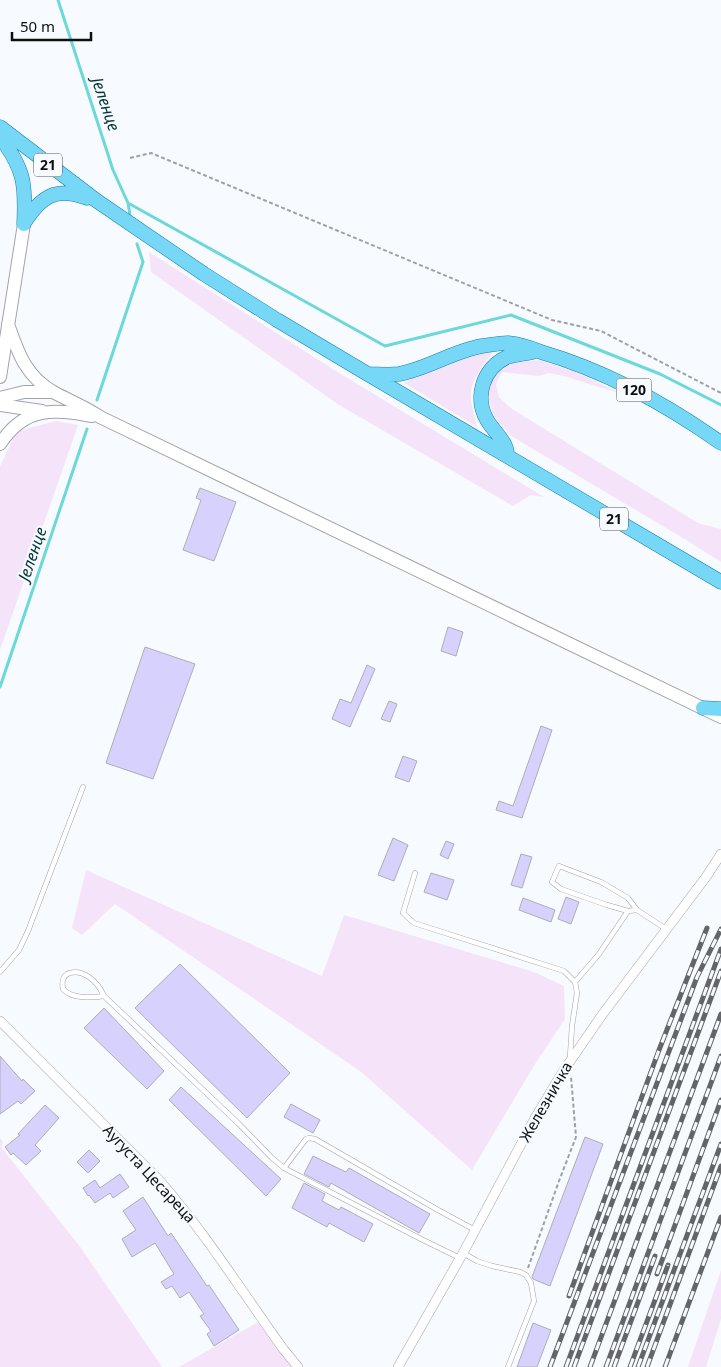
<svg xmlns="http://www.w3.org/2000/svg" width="721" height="1367" font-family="'Noto Sans',sans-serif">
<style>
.green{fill:#f5e4f9}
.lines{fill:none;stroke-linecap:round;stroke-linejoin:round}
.stream{stroke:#6cd8da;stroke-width:3}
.building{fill:#d6d2fd;stroke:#aeaeb3}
.service-casing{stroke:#a1a4a8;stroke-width:5.5}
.minor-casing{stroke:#a1a4a8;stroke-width:10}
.secondary-casing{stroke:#a1a4a8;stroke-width:14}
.primary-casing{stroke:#1780a3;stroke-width:15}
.path{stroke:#9ea0a3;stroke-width:2;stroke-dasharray:4 2.5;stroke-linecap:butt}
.service{stroke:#fff;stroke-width:4.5}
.minor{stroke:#fff;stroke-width:9}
.secondary{stroke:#fff;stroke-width:12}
.primary{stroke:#77d7f7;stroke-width:14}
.rail-casing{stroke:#636568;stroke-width:5}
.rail{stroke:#f7faff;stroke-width:3;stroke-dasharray:9;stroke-linecap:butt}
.labels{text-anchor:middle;stroke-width:4.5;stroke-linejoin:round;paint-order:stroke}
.shield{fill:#f7faff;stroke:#535557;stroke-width:1}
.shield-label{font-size:14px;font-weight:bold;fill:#0d0e0f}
.street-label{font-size:15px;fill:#0d0e0f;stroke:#f7faff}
.water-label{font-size:16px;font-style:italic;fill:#003335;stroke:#f7faff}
</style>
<rect width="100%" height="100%" fill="#f7faff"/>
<!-- green -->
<path class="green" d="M149,252l187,119 208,126 -13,-2 -18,11 -174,-101 -188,-133z
M495,350c-11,14 -26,30 -24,49 1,9 4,19 6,28l-73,-44 18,-11 60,-21z
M541,360l6,3 26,8 49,23 -62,-19 -11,-2 -11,3 -36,-4 -6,12 3,13 13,12 186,114 23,6v33l-33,-21 -177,-105 -17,-20 -4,-13 -3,-12 5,-17 8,-8 12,-3z
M56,421l22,4 -78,225v-184l17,-35z
M86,870l236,106 22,-61 190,57 30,14 1,33 -30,45 -63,106 -112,-99 -245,-167 -33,31 -10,-7z
M0,1138l3,4 -2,5 80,101 81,119h-162z
M721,1270v49l-15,48h-18z
M258,1322l33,45h-112z"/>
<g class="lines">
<!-- stream -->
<path class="stream" d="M58,0l55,170 15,33 2,12
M128,203l257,143 126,-31 149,59 61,31
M97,400l46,-138 -6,-18
M0,687l87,-258"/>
</g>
<!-- building -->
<path class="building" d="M200,488l36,14 -22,59 -31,-11 18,-50 -5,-2z
M448,627l15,5 -7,24 -15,-5z
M145,647l50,17 -42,115 -47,-16z
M367,665l8,4 -25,58 -18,-8 8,-20 11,4z
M389,701l8,3 -7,18 -9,-3z
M541,726l11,4 -30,88 -26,-8 3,-9 14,5z
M403,756l14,5 -8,21 -14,-5z
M393,838l15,7 -14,36 -16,-6z
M446,841l8,3 -6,15 -8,-4z
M521,854l11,3 -10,31 -11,-3z
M431,873l23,7 -7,20 -23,-8z
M566,897l13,5 -8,22 -13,-5z
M523,898l32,12 -4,12 -32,-12z
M180,964l110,109 -43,45 -112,-110z
M104,1008l60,63 -17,18 -63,-61z
M0,1056l22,25 1,-2 12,12 -14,13 -3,-3 -18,13z
M181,1087l100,92 -15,17 -97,-96z
M291,1104l29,16 -7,13 -29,-16z
M45,1105l14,13 -24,27 6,6 -15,14 -13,-12 -2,2 -6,-8 15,-12 -2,-1z
M585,1137l18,7 -53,142 -17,-7 -1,-2z
M89,1150l11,11 -12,12 -11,-11z
M313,1156l33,16 3,-4 81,46 -11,19 -88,-50 -2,4 -25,-13z
M120,1174l9,13 -16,11 -3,-5 -15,10 -6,-8 -1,1 -5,-8 12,-8 5,8z
M304,1183l21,11 -3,7 17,9 2,-3 32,17 -9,18 -35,-19 -2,4 -35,-19z
M143,1197l25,39 3,-3 36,53 2,-1 30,45 -25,16 -7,-12 4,-3 -11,-15 4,-2 -15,-22 -9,6 -8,-12 -6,3 -5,-7 13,-8 -19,-31 -23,14 -10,-18 14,-9 -13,-19z
M533,1323l18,7 -14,37h-20z"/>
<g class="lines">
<defs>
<path id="service" d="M415,873l-12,40 11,10 150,48 11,11 2,11 -5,33 -2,31
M637,910l-9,1 -21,-6 -46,-16 -9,-7 7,-16 42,16 27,16 9,12 29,19
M0,972l19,-22 9,-19 55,-144
M575,982l24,-28 29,-43
M104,996c-12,2 -33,3 -41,-7 -4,-19 14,-20 26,-12 7,5 12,12 15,19l134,127 34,35 12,10 137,71 39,19
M284,1168l22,-29 3,-1 6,1 123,71 37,20
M463,1253l14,8 15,5 28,6 6,3 5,8 3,18 -26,66"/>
<path id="minor" d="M0,1021l160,160c46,53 83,112 124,169l14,17
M398,1367l65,-114 72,-135 27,-45 40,-58 104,-138 15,-23"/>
<path id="secondary" d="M8,324c10,29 18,53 47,69 15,8 31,14 45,24l621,300
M0,377l24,-153
M0,398l24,-6h30
M0,405l42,6
M0,444c25,-38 53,-35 92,-28"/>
<path id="primary" d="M0,127l97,74 107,73 73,46 89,53 355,209
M0,136c24,34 26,46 24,88
M24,223c17,-26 31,-37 63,-25
M368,374c10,0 21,1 31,0 28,-5 54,-23 83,-28 8,-1 18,-3 26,-3 12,1 23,5 33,9 65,19 125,52 180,91
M507,456c1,-14 -13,-24 -20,-36 -13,-23 -4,-52 20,-63 9,-3 17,-3 26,-5
M703,708l18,1"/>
</defs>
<!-- service casing -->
<use href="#service" class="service-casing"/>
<!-- minor casing -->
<use href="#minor" class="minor-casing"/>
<!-- secondary casing -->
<use href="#secondary" class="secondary-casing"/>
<!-- primary casing -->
<use href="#primary" class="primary-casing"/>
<!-- path -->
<path class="path" d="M130,158l21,-5 401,167 49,11 120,62
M528,1268l31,-87 17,-44 -5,-60"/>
<!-- service -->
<use href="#service" class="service"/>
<!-- minor -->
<use href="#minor" class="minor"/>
<!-- secondary -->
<use href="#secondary" class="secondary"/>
<!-- primary -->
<use href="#primary" class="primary"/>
<defs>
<path id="rail" d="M657,1274l64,-174
M569,1296l90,-246 48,-122
M550,1367l147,-390 24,-48
M566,1367l155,-418
M574,1367l147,-396
M590,1367l131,-353
M606,1367l115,-311
M614,1367l41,-111
M630,1367l38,-102
M638,1367l83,-223
M647,1367l74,-201
M665,1367l56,-150"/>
</defs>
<!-- rail casing -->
<use href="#rail" class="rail-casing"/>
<!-- rail -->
<use href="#rail" class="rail"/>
</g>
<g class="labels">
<!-- shield labels -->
<g class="shield">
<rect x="34" y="153.5" width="28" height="23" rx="4"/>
<rect x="616.5" y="378.5" width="35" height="23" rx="4"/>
<rect x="600" y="507.5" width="28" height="23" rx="4"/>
</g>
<g class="shield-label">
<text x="48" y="170">21</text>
<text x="634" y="395">120</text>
<text x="614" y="524">21</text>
</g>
<!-- street labels -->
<g class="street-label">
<text transform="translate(546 1102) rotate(-60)" y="5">Железничка</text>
<text transform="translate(149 1174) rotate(47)" y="5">Аугуста Цесареца</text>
</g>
<!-- water labels -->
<g class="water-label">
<text transform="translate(106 104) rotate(71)" y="6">Јеленце</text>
<text transform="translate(32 554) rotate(-71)" y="6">Јеленце</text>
</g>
</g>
<!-- scale -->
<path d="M12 32v8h79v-8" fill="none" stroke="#0d0e0f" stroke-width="2.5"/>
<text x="20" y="32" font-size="15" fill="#0d0e0f" stroke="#f7faff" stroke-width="4" paint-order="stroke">50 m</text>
</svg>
